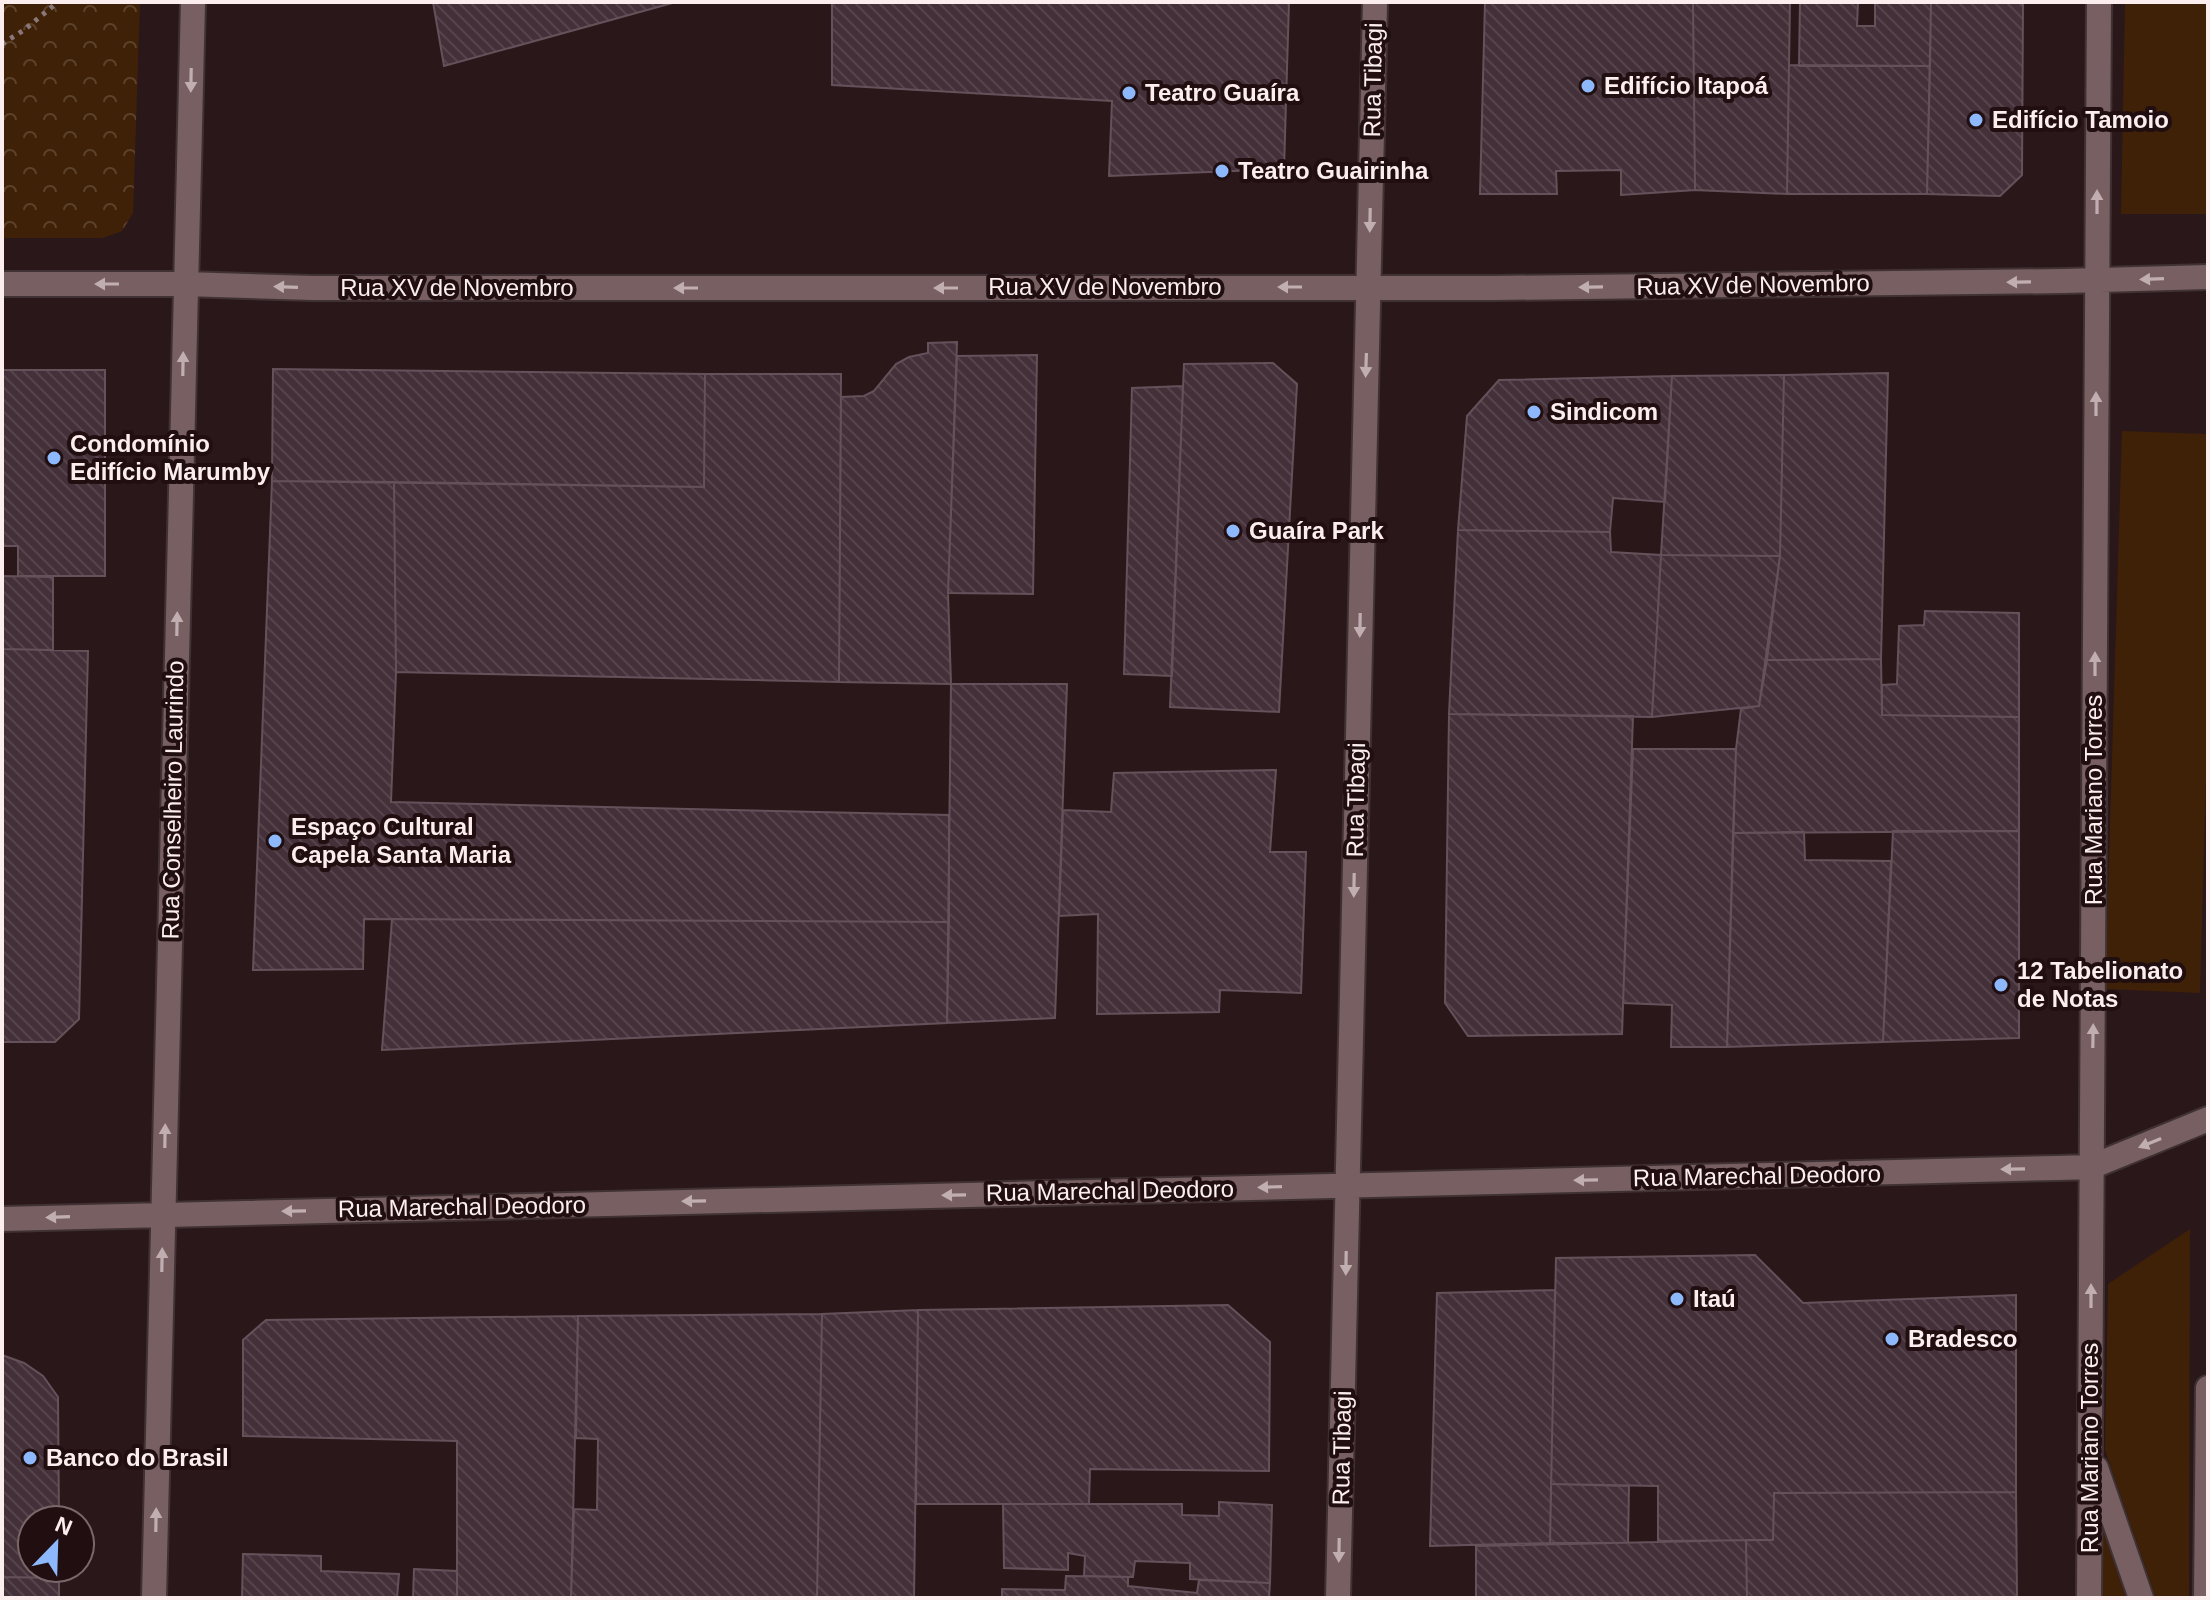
<svg xmlns="http://www.w3.org/2000/svg" width="2210" height="1600" font-family="Helvetica,sans-serif">
<style>
.grass{fill:#3f2107}
.park{fill:url(#park-crowns)}
.building{fill:url(#building-back-hatch);stroke:#65515a;stroke-width:2}
.lines{fill:none;stroke-linecap:round;stroke-linejoin:round}
.secondary-casing{stroke:#403234;stroke-width:28}
.path{stroke:#89787a;stroke-width:5;stroke-dasharray:4 6;stroke-linecap:butt}
.secondary{stroke:#786062;stroke-width:24}
.oneway{fill:#c1aeb0}
.poi-dot{fill:#8db9fc;stroke:#200e10;stroke-width:3}
.labels{text-anchor:middle;stroke-width:8;stroke-linejoin:round;paint-order:stroke}
.street-label{font-size:24px;fill:#fceeef;stroke:#200e10}
.poi-label{font-size:24px;font-weight:bold;fill:#fceeef;stroke:#200e10;text-anchor:start}
</style>
<defs>
<pattern id="park-crowns" width="20" height="18" patternUnits="userSpaceOnUse" patternTransform="scale(2)"><rect width="20" height="18" fill="#3f2107"/><path d="M2 6a3 3 0 1 1 6 0M12 15a3 3 0 1 1 6 0" fill="none" stroke="#5c422b"/></pattern>
<pattern id="building-back-hatch" width="6" height="6" patternUnits="userSpaceOnUse" patternTransform="scale(2)"><rect width="6" height="6" fill="#433039"/><path d="M-1 5l2 2M0 0l6 6M5-1l2 2" fill="none" stroke="#56444c"/></pattern>
</defs>
<rect width="100%" height="100%" fill="#2a1719"/>
<!-- grass -->
<path class="grass" d="M2125,2h83v212h-87z
M2122,431l86,3v273l-8,286 -95,-4z
M2190,1229l-1,369h-33l-51,-148 3,-166z
M2103,1530l23,68h-24z"/>
<!-- park -->
<path class="park" d="M2,2h138l-7,211 -11,18 -19,7h-101z"/>
<!-- building -->
<path class="building" d="M433,2h243l-232,64z
M832,2h457l-5,167 -175,7 3,-75 -280,-16z
M1485,2h208l2,188 -74,5v-25l-65,1 1,23h-77z
M1693,2h97l-3,192 -92,-4z
M1800,2h58l-1,24h18v-24h56l-1,64h-131z
M1931,2h92l-1,173 -22,21 -73,-2z
M1789,65l141,1 -3,128h-140z
M957,342l-9,251 3,91 -112,-2 2,-285 23,-1 10,-5 22,-27 13,-7 19,-4v-10z
M1037,355l-4,239 -85,-1 9,-237z
M1273,363l24,21 -18,328 -109,-5 14,-343z
M273,369l432,5 -1,113 -432,-6z
M2,370h103v206h-87v-30h-16z
M1888,373l-7,286 -114,1 13,-104 4,-181z
M705,374h136l-2,308 -443,-10 -2,-190 310,5z
M1784,375l-4,181 -119,-1 11,-179z
M1672,376l-7,126 -52,-4 -3,34 -152,-2 9,-114 32,-36z
M1183,386l-11,290 -48,-2 8,-286z
M272,481l122,1 2,190 -5,130 558,13v107l-585,-3 -1,50 -110,1z
M1458,530l152,2 1,20 50,3 -9,162 -203,-3z
M1661,555l119,1 -21,150 -107,11z
M2,576l51,1v73l-51,-1z
M1925,611l94,2v104l-137,-2v-30l15,-1 2,-58 25,-1z
M2,649l86,2 -9,368 -24,23h-53z
M1881,659l1,56 137,2v114l-286,2 3,-84 5,-40 18,-3 8,-46z
M951,684h116l-12,334 -108,5z
M1449,714l184,2 -11,318 -154,2 -23,-33z
M1633,749h103l-9,298h-56l1,-42 -49,-2z
M1276,770l-6,82h36l-5,141 -81,-3 -1,22 -122,2 1,-100 -39,2 4,-106 48,2 3,-39z
M1893,831h126v207l-136,4z
M1804,832l1,28 86,1 -8,181 -156,5 6,-214z
M392,919l557,3 -2,101 -565,27z
M1755,1255l48,48 213,-8v197l-242,1 -1,47 -115,1v-55l-107,-2 5,-226z
M1555,1290l-5,253 -120,3 7,-253z
M1228,1305l42,37 -1,129 -179,-2 -1,35h-173l2,-194z
M918,1310l-4,288h-97l5,-284z
M822,1314l-5,284h-246l3,-89 23,1 1,-71 -22,-1 2,-122z
M578,1316l-7,282h-114v-157l-214,-5v-96l23,-20z
M2,1355l22,8 19,13 15,21 1,123h-27v48h27v10l-57,-1z
M1551,1484l78,2 -1,57h-78z
M2016,1492l1,106h-270l-1,-58h27l1,-47z
M1219,1502l53,3 -2,78 -80,-4v-16l-55,-2 -2,16 -49,-1 1,-20 -17,-3v17l-64,-2 -1,-64h179v11l37,1z
M1746,1540l1,58h-271v-52z
M243,1554l78,2v15l78,3 -2,24h-155z
M414,1569l43,2v27h-44z
M1066,1576l62,1v9l69,7 2,-13 71,3 -1,15h-267v-9l63,1z
M2,1577l57,1v20h-57z"/>
<g class="lines">
<defs>
<path id="secondary" d="M2,284h183l128,4h1182l569,-7 144,-4
M2,1219l2055,-51 34,-1 117,-48
M2096,1468l45,130
M154,1598l39,-1596
M1338,1598l37,-1596
M2089,1598l10,-1596
M2206,1598l2,-210"/>
</defs>
<!-- secondary casing -->
<use href="#secondary" class="secondary-casing"/>
<!-- path -->
<path class="path" d="M2,44l22,-14 34,-28"/>
<!-- secondary -->
<use href="#secondary" class="secondary"/>
</g>
<!-- one-way arrows -->
<defs><path id="oneway-solid" d="M-6-.8H1V-3.2L6.5 0L1 3.2V.8H-6Z" transform="scale(2)"/></defs>
<g class="oneway">
<use href="#oneway-solid" transform="translate(191 80) rotate(91)"/>
<use href="#oneway-solid" transform="translate(2097 202) rotate(-90)"/>
<use href="#oneway-solid" transform="translate(1370 220) rotate(91)"/>
<use href="#oneway-solid" transform="translate(2152 279) rotate(178)"/>
<use href="#oneway-solid" transform="translate(2019 282) rotate(179)"/>
<use href="#oneway-solid" transform="translate(107 284) rotate(-180)"/>
<use href="#oneway-solid" transform="translate(286 287) rotate(-178)"/>
<use href="#oneway-solid" transform="translate(1290 287) rotate(-180)"/>
<use href="#oneway-solid" transform="translate(1591 287) rotate(179)"/>
<use href="#oneway-solid" transform="translate(686 288) rotate(-180)"/>
<use href="#oneway-solid" transform="translate(946 288) rotate(180)"/>
<use href="#oneway-solid" transform="translate(183 364) rotate(-89)"/>
<use href="#oneway-solid" transform="translate(1366 365) rotate(92)"/>
<use href="#oneway-solid" transform="translate(2096 404) rotate(-90)"/>
<use href="#oneway-solid" transform="translate(177 624) rotate(-89)"/>
<use href="#oneway-solid" transform="translate(1360 625) rotate(91)"/>
<use href="#oneway-solid" transform="translate(2095 664) rotate(-90)"/>
<use href="#oneway-solid" transform="translate(1354 885) rotate(91)"/>
<use href="#oneway-solid" transform="translate(2093 1036) rotate(-89)"/>
<use href="#oneway-solid" transform="translate(165 1136) rotate(-89)"/>
<use href="#oneway-solid" transform="translate(2150 1143) rotate(158)"/>
<use href="#oneway-solid" transform="translate(2013 1169) rotate(179)"/>
<use href="#oneway-solid" transform="translate(1586 1180) rotate(179)"/>
<use href="#oneway-solid" transform="translate(1270 1187) rotate(178)"/>
<use href="#oneway-solid" transform="translate(954 1195) rotate(179)"/>
<use href="#oneway-solid" transform="translate(694 1201) rotate(179)"/>
<use href="#oneway-solid" transform="translate(294 1211) rotate(179)"/>
<use href="#oneway-solid" transform="translate(58 1217) rotate(178)"/>
<use href="#oneway-solid" transform="translate(162 1260) rotate(-89)"/>
<use href="#oneway-solid" transform="translate(1346 1263) rotate(91)"/>
<use href="#oneway-solid" transform="translate(2091 1296) rotate(-90)"/>
<use href="#oneway-solid" transform="translate(156 1520) rotate(-89)"/>
<use href="#oneway-solid" transform="translate(1339 1550) rotate(91)"/>
</g>
<!-- markers -->
<g class="poi-dot">
<circle cx="1588" cy="86" r="8"/>
<circle cx="1129" cy="93" r="8"/>
<circle cx="1976" cy="120" r="8"/>
<circle cx="1222" cy="171" r="8"/>
<circle cx="1534" cy="412" r="8"/>
<circle cx="54" cy="458" r="8"/>
<circle cx="1233" cy="531" r="8"/>
<circle cx="275" cy="841" r="8"/>
<circle cx="2001" cy="985" r="8"/>
<circle cx="1677" cy="1299" r="8"/>
<circle cx="1892" cy="1339" r="8"/>
<circle cx="30" cy="1458" r="8"/>
</g>
<g class="labels">
<!-- street labels -->
<g class="street-label">
<text transform="translate(1373 80) rotate(-89)" y="8">Rua Tibagi</text>
<text transform="translate(1753 285) rotate(-1)" y="8">Rua XV de Novembro</text>
<text x="1105" y="295">Rua XV de Novembro</text>
<text x="457" y="296">Rua XV de Novembro</text>
<text transform="translate(173 800) rotate(-89)" y="8">Rua Conselheiro Laurindo</text>
<text transform="translate(1356 800) rotate(-89)" y="8">Rua Tibagi</text>
<text transform="translate(2094 800) rotate(-90)" y="8">Rua Mariano Torres</text>
<text transform="translate(1757 1176) rotate(-1)" y="8">Rua Marechal Deodoro</text>
<text transform="translate(1110 1191) rotate(-1)" y="8">Rua Marechal Deodoro</text>
<text transform="translate(462 1207) rotate(-1)" y="8">Rua Marechal Deodoro</text>
<text transform="translate(1342 1448) rotate(-89)" y="8">Rua Tibagi</text>
<text transform="translate(2090 1448) rotate(-90)" y="8">Rua Mariano Torres</text>
</g>
<!-- poi labels -->
<g class="poi-label">
<text x="1604" y="94">Edifício Itapoá</text>
<text x="1145" y="101">Teatro Guaíra</text>
<text x="1992" y="128">Edifício Tamoio</text>
<text x="1238" y="179">Teatro Guairinha</text>
<text x="1550" y="420">Sindicom</text>
<text x="70" y="452">Condomínio<tspan x="70" dy="28">Edifício Marumby</tspan></text>
<text x="1249" y="539">Guaíra Park</text>
<text x="291" y="835">Espaço Cultural<tspan x="291" dy="28">Capela Santa Maria</tspan></text>
<text x="2017" y="979">12 Tabelionato<tspan x="2017" dy="28">de Notas</tspan></text>
<text x="1693" y="1307">Itaú</text>
<text x="1908" y="1347">Bradesco</text>
<text x="46" y="1466">Banco do Brasil</text>
</g>
</g>
<!-- border -->
<rect width="2210" height="1600" fill="none" stroke="#fceeef" stroke-width="8"/>
<!-- north arrow -->
<g transform="translate(56 1544) rotate(23)"><circle r="38" fill="#200e10" stroke="#786869" stroke-width="2"/>
<path d="M0-6L14 30L0 20L-14 30Z" fill="#8db9fc"/>
<text y="-12" font-size="22" font-weight="bold" text-anchor="middle" fill="#fceeef">N</text>
</g>
</svg>
